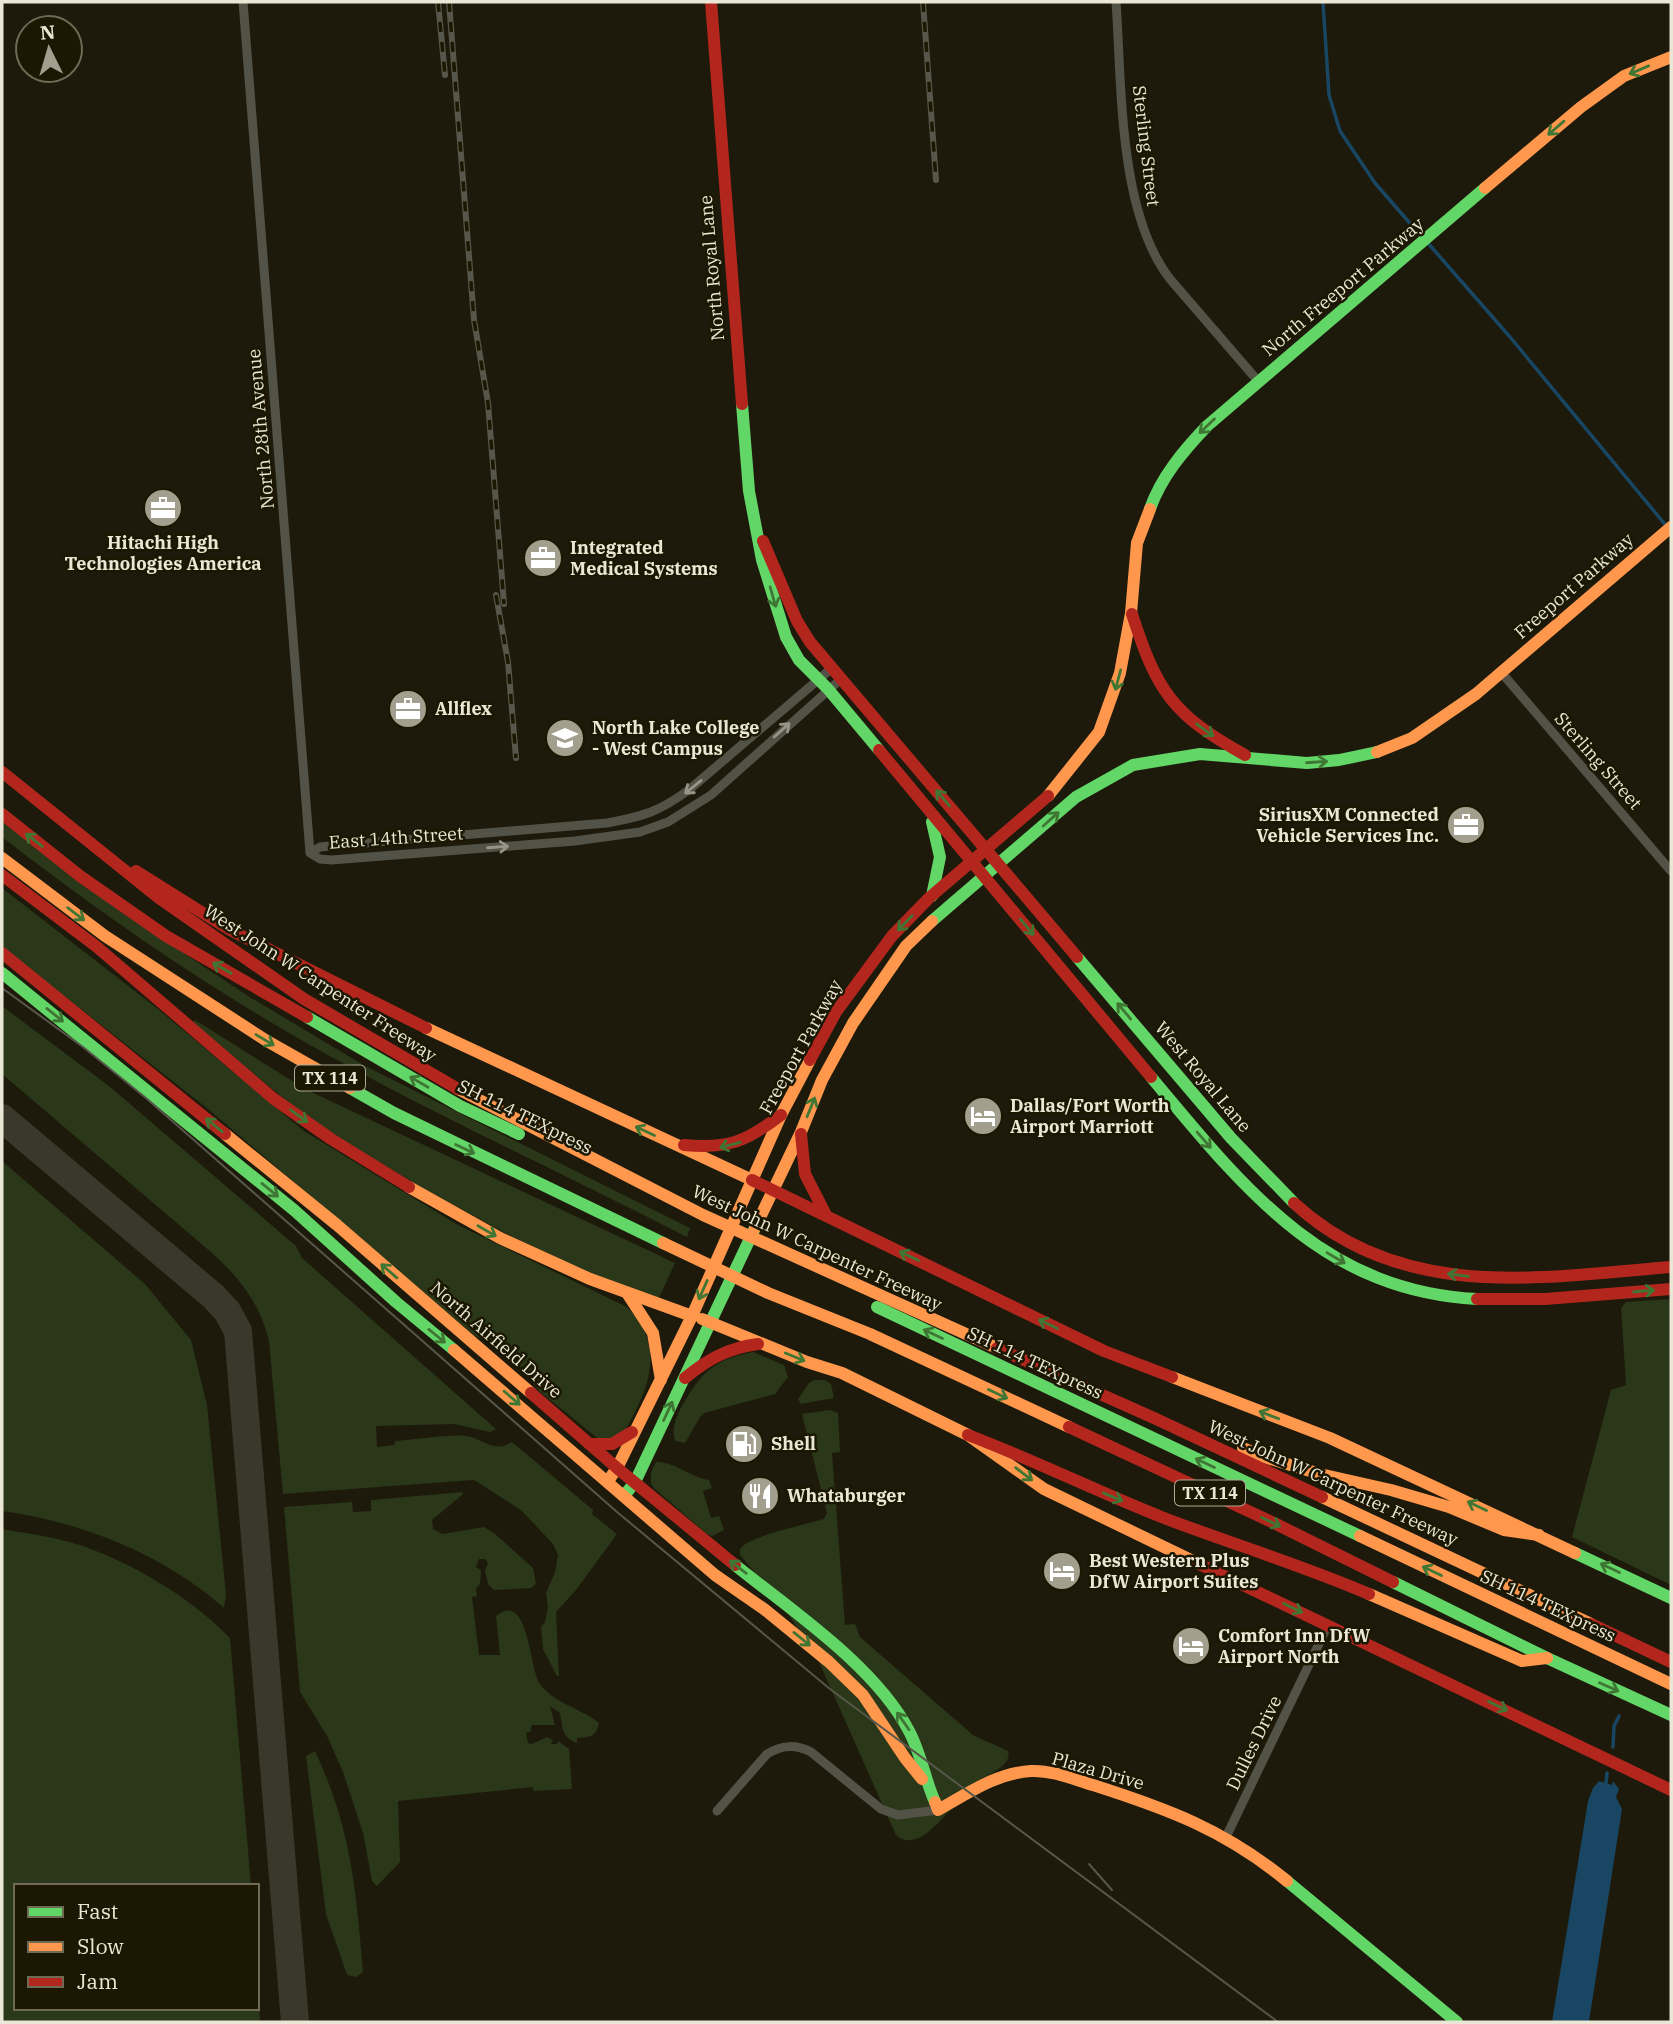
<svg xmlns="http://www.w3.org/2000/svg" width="1673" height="2024" font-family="'IBM Plex Serif',serif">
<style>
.green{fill:#2a3718}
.water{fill:#194662}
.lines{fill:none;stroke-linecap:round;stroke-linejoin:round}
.stream{stroke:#194662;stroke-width:3.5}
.taxiway{stroke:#3a382a;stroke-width:28}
.street{stroke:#535246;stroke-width:9}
.fast{stroke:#63d668;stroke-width:12}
.slow{stroke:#ff974d;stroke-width:12}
.jam{stroke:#b3261e;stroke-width:12}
.tram{stroke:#57564a;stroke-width:2}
.rail-casing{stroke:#57564a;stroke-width:6}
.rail{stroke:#1c1700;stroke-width:3.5;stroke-dasharray:10;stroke-linecap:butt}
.oneway{stroke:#407634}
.oneway2{stroke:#979587}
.labels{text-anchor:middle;stroke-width:5;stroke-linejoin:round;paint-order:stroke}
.shield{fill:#1c1700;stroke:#aca996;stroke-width:2}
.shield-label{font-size:16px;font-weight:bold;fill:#eae7d6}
.street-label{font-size:18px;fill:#eae7d6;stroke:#1c1700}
.poi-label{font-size:18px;font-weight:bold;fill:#eae7d6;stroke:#1c1700;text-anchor:start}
</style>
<rect width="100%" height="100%" fill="#1d1a0b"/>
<!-- green -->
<path class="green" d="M2,818l116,91 130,87 117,70 325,162 -3,9c-150,-77 -307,-146 -451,-236 -81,-50 -159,-106 -234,-164z
M2,888l156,121 146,122 154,94 169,82c40,39 22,83 -3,125l-8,7 -15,2 -62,-50 -18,-23 -28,-24 -18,-8 -267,-227 -206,-162z
M2,1006l107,80 187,160 6,12 194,171 -6,3 -36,-8 -78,2 1,21 17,-2 1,-4c18,-1 56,-7 71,-5 18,3 29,18 46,6l81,68 -1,4 25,20 -41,56 -20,22 3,64h-2l-14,-27 -2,-22 4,-5 3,-15 -2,-14 9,-21 3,-17 -5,-11 -32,-34 -47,-30 -191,14 -14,-153c-9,-37 -29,-63 -57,-88l-210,-179z
M195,1020l110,69 370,174 -16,35 -72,-26 -74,-35 -87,-47 -113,-68 -122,-99z
M2,1161l143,123 46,56 16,65 19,190 -2,13c-61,-54 -142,-86 -222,-97z
M1671,1299v286l-99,-48 39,-147 15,-5 -5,-77 5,-6z
M753,1352l31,13 4,12 -13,17 -71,19 -4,4 -15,26 -10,-2c-4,-13 2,-26 8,-37 19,-32 32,-45 70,-52z
M814,1380h11l6,4 3,14 -33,6 -3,-5 11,-16z
M830,1410l8,3 2,39 -8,1 13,172 10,-1 5,13 113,98 35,16c5,17 -26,25 -37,35 -16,14 -50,72 -75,49l-77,-173 -34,-53 -45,-54c0,-6 -1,-6 4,-10 15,-11 60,-20 80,-26l3,-6 -25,-99z
M656,1462c18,-1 34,15 53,18l3,8 -9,3 8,27 8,-2 5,14 -12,6 -5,-2 -52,-45 -4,-5v-12z
M463,1492l-1,3 -30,25 1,9 9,5 42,-7 10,6 39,35 3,16 -5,4 -37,2 -6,-6 -3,-14 3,-7 -3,-4h-6l-3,8 5,3 -1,14 -4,4 1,8 -5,1 7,58h21l-4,-39c33,-27 33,52 44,68 13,19 41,24 59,39 -3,14 -9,14 -22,15v5c-16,-6 -14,-15 -17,-30l-10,-7 5,19h-23l-2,7 -4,1 2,10 4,1 15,-7 6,3 -2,4h6l1,-3 11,8 3,40 -38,2 -1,-4 -135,14 2,61 -23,24 -5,-5 -9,-48 -20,-61 -16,-36 -27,-44 -16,-185 68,-5 1,10 18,-1v-11z
M2,1529c22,4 46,7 68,13 55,16 121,55 160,96l21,248h-235v122h241v-51l3,65h-258z
M315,1751c36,77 41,137 48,221l-7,5 -9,-2 -21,-61 -20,-158z"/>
<!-- water -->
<path class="water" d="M1599,1781l13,4 1,-4 6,8 -3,8 6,12 -33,213h-37l36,-221 5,-13z"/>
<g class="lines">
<!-- stream -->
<path class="stream" d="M1323,2l6,93 11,36 35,52 46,53
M1427,242l83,95 158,191
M1613,1747l1,-21 5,-10
M1606,1783l1,-10"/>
<!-- taxiway -->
<path class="taxiway" d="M2,1118l211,178 14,15 11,20 57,691"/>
<!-- street -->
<path class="street" d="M243,2l67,851
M1116,2c6,83 2,210 54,277l88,102
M1501,672l170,199
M310,853l10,6 11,1 244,-19 65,-9 28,-10 43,-27 130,-116
M310,853l10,-6 10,-1 277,-23c37,-7 52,-11 83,-34l142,-121
M717,1811l50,-57c15,-9 28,-10 44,-2l70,57 17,6 40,-5
M1226,1837l102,-212"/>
<!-- fast -->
<path class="fast" d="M742,404l7,87 13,69 24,77 13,23 29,29 51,61
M1150,509c11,-32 34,-59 57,-83l278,-238
M932,822l8,35 -8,39
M932,921l144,-124 57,-32 67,-11 107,9 32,-3 38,-8
M1077,957l154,181 63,65
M2,973l292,237 102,92 58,48
M307,1017l153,89 59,28
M1151,1077c92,110 172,214 326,222
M350,1088l44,25 269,130
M877,1307l483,229
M624,1496l11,-14 120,-254
M1575,1553l96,45
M735,1565c57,46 140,101 174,166 12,22 16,49 26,71
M1393,1582l154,76 124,57
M1287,1881l170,141"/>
<!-- slow -->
<path class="slow" d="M1485,188l96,-81 43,-31 47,-19
M1377,752l35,-14 64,-44 195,-167
M1048,796l51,-64 21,-59 11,-60 6,-70 13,-34
M2,858l103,78 162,105 83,47
M426,1028l326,152
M458,1089l245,126 294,133
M225,1134l112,91 194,168
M409,1187l91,51 90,41 102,37
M755,1228l46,-96 21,-52 31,-57 53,-77 26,-25
M663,1243l105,50 102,41 199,93
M627,1293l26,40 8,47
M702,1319l105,43 35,11 126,62 76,54 151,73
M454,1350l261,225 49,34 65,53 34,33 42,63 17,21
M1172,1377l158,61 245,115
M1243,1448l18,8 59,18 71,16 58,17 55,23 35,5
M608,1481l9,-13 75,-152 89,-201 29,-55
M1322,1497l269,127
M1360,1536l311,148
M1369,1594l153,67 25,-3
M935,1802l3,8c29,-16 58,-37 93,-39 21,-1 42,8 62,14 75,24 132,45 194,96"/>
<!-- jam -->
<path class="jam" d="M711,2l31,402
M763,541l34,80 13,21 267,315
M1132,614c25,78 41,101 113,141
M879,750l272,327
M2,772l157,126 145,101 154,90
M2,814l78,62 86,60 141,81
M136,871l94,59 196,98
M2,875l95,72 177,152 57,40 78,48
M2,953l223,181
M810,1060l26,-48 56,-76 37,-38 119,-102
M801,1134l4,40 21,41
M684,1145c44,4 62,-3 97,-30
M752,1180l352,171 68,26
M1294,1203c107,99 245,75 377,64
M1477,1299h68l126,-10
M997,1348l157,70 168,79
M685,1378c23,-19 43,-30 73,-34
M531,1393l86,75 118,97
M1069,1427l205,96 119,59
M968,1435c66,25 130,57 196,83 68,26 138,47 205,76
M589,1444h23l20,-12
M1195,1562l476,228
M1591,1624l80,38"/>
<!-- tram -->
<path class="tram" d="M2,988l81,59 63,51 471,414 213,177 448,333
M1089,1864l23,26"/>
<defs>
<path id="rail" d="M438,2l7,73
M449,2l25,318 14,83 16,201
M923,2l13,178
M496,595l12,67 8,96"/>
</defs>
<!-- rail casing -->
<use href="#rail" class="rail-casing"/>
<!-- rail -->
<use href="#rail" class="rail"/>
</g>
<!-- one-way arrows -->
<defs><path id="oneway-shaft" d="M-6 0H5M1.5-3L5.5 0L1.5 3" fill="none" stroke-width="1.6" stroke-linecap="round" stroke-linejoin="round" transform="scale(1.75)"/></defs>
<g class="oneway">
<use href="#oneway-shaft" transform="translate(1639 70) rotate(157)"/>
<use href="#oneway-shaft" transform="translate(1556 128) rotate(139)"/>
<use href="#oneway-shaft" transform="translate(1207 426) rotate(136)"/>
<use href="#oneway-shaft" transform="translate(773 597) rotate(74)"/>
<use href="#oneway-shaft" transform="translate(1118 680) rotate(105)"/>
<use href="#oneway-shaft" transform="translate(1205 730) rotate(36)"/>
<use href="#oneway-shaft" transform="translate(1317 762) rotate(-4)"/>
<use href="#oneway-shaft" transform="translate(943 798) rotate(-130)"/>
<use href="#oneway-shaft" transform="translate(1051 819) rotate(-42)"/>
<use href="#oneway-shaft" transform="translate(34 840) rotate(-142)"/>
<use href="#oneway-shaft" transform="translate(76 914) rotate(37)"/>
<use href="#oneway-shaft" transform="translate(905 923) rotate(134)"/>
<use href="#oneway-shaft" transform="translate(1027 927) rotate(50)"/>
<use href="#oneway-shaft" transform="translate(222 968) rotate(-150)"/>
<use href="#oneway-shaft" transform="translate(1124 1011) rotate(-130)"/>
<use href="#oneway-shaft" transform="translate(55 1015) rotate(39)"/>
<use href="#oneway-shaft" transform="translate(265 1040) rotate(31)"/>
<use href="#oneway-shaft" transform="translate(419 1082) rotate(-150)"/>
<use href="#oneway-shaft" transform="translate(811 1107) rotate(-68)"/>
<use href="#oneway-shaft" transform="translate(299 1116) rotate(36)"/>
<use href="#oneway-shaft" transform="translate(214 1125) rotate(-141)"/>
<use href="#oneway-shaft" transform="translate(645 1131) rotate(-155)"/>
<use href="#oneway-shaft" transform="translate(1204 1140) rotate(49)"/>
<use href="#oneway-shaft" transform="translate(730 1145) rotate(165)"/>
<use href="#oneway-shaft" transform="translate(465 1149) rotate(26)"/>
<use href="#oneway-shaft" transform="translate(270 1190) rotate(39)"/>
<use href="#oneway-shaft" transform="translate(487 1231) rotate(30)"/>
<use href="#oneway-shaft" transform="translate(909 1256) rotate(-154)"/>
<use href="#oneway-shaft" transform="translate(1336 1258) rotate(31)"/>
<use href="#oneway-shaft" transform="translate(389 1271) rotate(-139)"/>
<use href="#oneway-shaft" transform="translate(1458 1275) rotate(-172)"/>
<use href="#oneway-shaft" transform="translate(703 1290) rotate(114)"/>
<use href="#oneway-shaft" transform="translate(1644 1291) rotate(-5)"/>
<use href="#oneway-shaft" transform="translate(1048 1324) rotate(-154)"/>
<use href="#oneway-shaft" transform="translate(933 1334) rotate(-155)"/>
<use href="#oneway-shaft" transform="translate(437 1336) rotate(39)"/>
<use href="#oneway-shaft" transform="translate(795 1357) rotate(22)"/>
<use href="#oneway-shaft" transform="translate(998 1394) rotate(25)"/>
<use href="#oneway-shaft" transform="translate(512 1398) rotate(41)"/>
<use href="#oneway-shaft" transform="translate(668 1411) rotate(-65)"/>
<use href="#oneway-shaft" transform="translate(1269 1415) rotate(-159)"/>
<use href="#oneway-shaft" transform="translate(1205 1463) rotate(-155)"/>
<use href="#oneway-shaft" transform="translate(1024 1474) rotate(37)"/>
<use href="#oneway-shaft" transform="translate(1113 1497) rotate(23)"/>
<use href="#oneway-shaft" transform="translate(1477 1506) rotate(-155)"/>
<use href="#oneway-shaft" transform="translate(1271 1522) rotate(26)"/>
<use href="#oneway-shaft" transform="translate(738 1567) rotate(-142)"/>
<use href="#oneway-shaft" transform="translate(1610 1568) rotate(-155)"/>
<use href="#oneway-shaft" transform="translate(1432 1571) rotate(-155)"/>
<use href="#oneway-shaft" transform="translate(1293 1608) rotate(26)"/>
<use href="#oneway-shaft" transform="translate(802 1639) rotate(39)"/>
<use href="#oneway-shaft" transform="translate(1609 1687) rotate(24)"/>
<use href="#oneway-shaft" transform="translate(1498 1706) rotate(25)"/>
<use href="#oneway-shaft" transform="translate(903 1721) rotate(-125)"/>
</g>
<g class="oneway2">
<use href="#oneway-shaft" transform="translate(782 730) rotate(-42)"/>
<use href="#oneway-shaft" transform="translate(693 787) rotate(141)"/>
<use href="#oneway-shaft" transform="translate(498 847) rotate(-4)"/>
</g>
<!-- icons -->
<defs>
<symbol id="office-disc" viewBox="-11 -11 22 22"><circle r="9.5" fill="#a29f8f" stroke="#1c1700"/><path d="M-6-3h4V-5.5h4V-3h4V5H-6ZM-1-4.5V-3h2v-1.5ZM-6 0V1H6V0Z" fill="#fff"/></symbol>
<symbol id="university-disc" viewBox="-11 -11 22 22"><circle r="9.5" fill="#a29f8f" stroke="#1c1700"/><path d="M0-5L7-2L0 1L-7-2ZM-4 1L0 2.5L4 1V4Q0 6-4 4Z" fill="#fff"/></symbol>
<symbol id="hotel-disc" viewBox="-11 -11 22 22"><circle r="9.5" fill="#a29f8f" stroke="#1c1700"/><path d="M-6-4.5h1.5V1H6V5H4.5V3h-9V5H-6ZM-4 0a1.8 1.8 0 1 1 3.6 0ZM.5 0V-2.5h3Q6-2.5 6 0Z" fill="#fff"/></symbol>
<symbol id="fuel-disc" viewBox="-11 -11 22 22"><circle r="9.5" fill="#a29f8f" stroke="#1c1700"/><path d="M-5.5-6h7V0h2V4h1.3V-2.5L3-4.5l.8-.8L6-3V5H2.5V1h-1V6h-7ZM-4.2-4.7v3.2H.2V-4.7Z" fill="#fff"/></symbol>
<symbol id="restaurant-disc" viewBox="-11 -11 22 22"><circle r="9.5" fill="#a29f8f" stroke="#1c1700"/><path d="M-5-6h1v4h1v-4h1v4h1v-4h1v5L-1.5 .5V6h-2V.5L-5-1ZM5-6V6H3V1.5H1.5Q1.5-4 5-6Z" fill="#fff"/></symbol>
</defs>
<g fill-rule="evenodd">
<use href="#office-disc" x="141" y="486" width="44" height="44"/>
<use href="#office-disc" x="521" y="536" width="44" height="44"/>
<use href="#office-disc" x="386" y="687" width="44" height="44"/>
<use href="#university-disc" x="543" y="716" width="44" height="44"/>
<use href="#office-disc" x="1444" y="803" width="44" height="44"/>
<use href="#hotel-disc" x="961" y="1094" width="44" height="44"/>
<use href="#fuel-disc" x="722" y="1422" width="44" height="44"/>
<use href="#restaurant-disc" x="738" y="1474" width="44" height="44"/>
<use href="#hotel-disc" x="1040" y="1549" width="44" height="44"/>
<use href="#hotel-disc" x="1169" y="1624" width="44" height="44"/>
</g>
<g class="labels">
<!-- shield labels -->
<g class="shield">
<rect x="295" y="1065.5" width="70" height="25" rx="5"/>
<rect x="1175" y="1480.5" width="70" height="25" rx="5"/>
</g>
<g class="shield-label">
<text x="330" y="1084">TX 114</text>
<text x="1210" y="1499">TX 114</text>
</g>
<!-- street labels -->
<g class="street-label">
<text transform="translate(1146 146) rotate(83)" y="6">Sterling Street</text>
<text transform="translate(712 268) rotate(-95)" y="6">North Royal Lane</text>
<text transform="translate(1343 287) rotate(-40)" y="6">North Freeport Parkway</text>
<text transform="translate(261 429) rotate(-95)" y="6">North 28th Avenue</text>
<text transform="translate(1574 586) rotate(-41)" y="6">Freeport Parkway</text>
<text transform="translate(1598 761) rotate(49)" y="6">Sterling Street</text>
<text transform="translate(396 838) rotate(-4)" y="6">East 14th Street</text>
<text transform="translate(320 983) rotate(33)" y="6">West John W Carpenter Freeway</text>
<text transform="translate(801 1047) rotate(-61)" y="6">Freeport Parkway</text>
<text transform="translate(1203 1077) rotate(50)" y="6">West Royal Lane</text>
<text transform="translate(525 1117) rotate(26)" y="6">SH 114 TEXpress</text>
<text transform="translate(817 1248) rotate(25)" y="6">West John W Carpenter Freeway</text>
<text transform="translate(496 1340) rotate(41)" y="6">North Airfield Drive</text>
<text transform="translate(1035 1363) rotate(25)" y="6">SH 114 TEXpress</text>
<text transform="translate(1333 1483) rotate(25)" y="6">West John W Carpenter Freeway</text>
<text transform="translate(1548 1606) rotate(25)" y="6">SH 114 TEXpress</text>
<text transform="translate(1254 1743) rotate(-64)" y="6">Dulles Drive</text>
<text transform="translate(1098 1771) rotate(16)" y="6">Plaza Drive</text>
</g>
<!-- poi labels -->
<g class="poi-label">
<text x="163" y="549" text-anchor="middle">Hitachi High<tspan x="163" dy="21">Technologies America</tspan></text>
<text x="570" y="554">Integrated<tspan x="570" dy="21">Medical Systems</tspan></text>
<text x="435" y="715">Allflex</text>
<text x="592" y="734">North Lake College<tspan x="592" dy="21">- West Campus</tspan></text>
<text x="1439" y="821" text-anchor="end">SiriusXM Connected<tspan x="1439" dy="21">Vehicle Services Inc.</tspan></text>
<text x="1010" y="1112">Dallas/Fort Worth<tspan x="1010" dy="21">Airport Marriott</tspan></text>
<text x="771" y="1450">Shell</text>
<text x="787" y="1502">Whataburger</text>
<text x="1089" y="1567">Best Western Plus<tspan x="1089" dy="21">DfW Airport Suites</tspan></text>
<text x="1218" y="1642">Comfort Inn DfW<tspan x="1218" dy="21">Airport North</tspan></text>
</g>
</g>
<!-- border -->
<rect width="1673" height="2024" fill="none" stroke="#eae7d6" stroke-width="7"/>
<!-- legend -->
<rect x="14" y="1884" width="245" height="126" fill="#1c1700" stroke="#6e6a56" stroke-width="2"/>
<rect x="28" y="1907" width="35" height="10" fill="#63d668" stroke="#6e6a56" stroke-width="2"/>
<text x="77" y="1919" font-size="21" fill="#eae7d6">Fast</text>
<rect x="28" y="1942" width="35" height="10" fill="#ff974d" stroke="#6e6a56" stroke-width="2"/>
<text x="77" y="1954" font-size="21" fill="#eae7d6">Slow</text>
<rect x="28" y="1977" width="35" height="10" fill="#b3261e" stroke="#6e6a56" stroke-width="2"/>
<text x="77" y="1989" font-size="21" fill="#eae7d6">Jam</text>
<!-- north arrow -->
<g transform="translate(49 49) rotate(355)"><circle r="33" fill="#1c1700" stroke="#6e6a56" stroke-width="2"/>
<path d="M0-5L12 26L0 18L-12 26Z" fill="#a29f8f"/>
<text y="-10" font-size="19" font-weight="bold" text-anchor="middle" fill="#eae7d6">N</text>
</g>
</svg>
